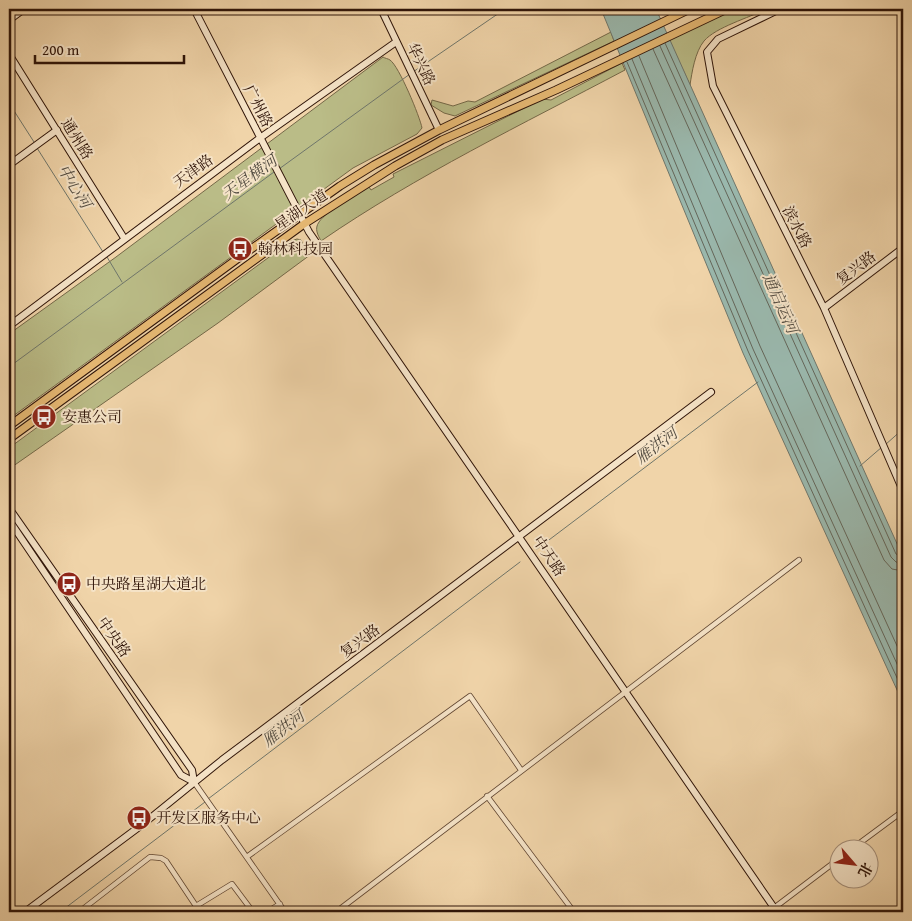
<svg xmlns="http://www.w3.org/2000/svg" width="912" height="921" font-family="'Gentium Book Plus','Noto Serif SC',serif">
<style>
.green{fill:#babc87;stroke:#746848}
.water{fill:#9ab8ad;stroke:#6f766b}
.lines{fill:none;stroke-linecap:round;stroke-linejoin:round}
.shore{stroke:#64665a;stroke-width:1}
.stream{stroke:#6f766b;stroke-width:1}
.street-casing{stroke:#5f4430;stroke-width:6}
.secondary-casing{stroke:#2f1408;stroke-width:8}
.primary-casing{stroke:#2f1408;stroke-width:9}
.street{stroke:#f5e3c7;stroke-width:4.5}
.secondary{stroke:#f5e3c7;stroke-width:6}
.primary{stroke:#e8ba74;stroke-width:7}
.labels{text-anchor:middle;stroke-width:4;stroke-linejoin:round;paint-order:stroke}
.street-label{font-size:15px;fill:#2f1408;stroke:#f5e3c7}
.poi-label{font-size:15px;fill:#2f1408;stroke:#f5e3c7;text-anchor:start}
.water-label{font-size:16px;font-style:italic;fill:#544d42;stroke:#f5e3c7}
</style>
<rect width="100%" height="100%" fill="#f0d4a9"/>
<filter id="stains"><feTurbulence type="fractalNoise" baseFrequency=".004" numOctaves="4"/><feColorMatrix values="0 0 0 0 .2 0 0 0 0 .09 0 0 0 0 .02 0 0 0 .5 -.17"/></filter>
<radialGradient id="worn" r=".72"><stop offset=".6" stop-color="#630" stop-opacity="0"/><stop offset="1" stop-color="#630" stop-opacity=".3"/></radialGradient>
<!-- green -->
<path class="green" d="M735,9h31c-17,9 -50,18 -62,32 -9,11 -12,31 -14,44l-21,-45z
M611,32l3,9 -159,75 -11,-3 -13,-8 1,-5 21,6 15,-5 7,1z
M383,57c1,1 6,2 7,3 9,6 30,57 32,68l-5,6 -64,34 -344,251v-85l107,-77z
M622,63l3,7c-102,54 -208,105 -304,171 -3,-6 -7,-12 -2,-19 8,-12 37,-27 50,-35l2,3 23,-13 -1,-3 149,-75 9,1z
M297,239l4,1 9,15 -92,68 -209,146v-21l282,-207z"/>
<!-- water -->
<path class="water" d="M601,9h55l247,548v146l-160,-350z"/>
<g class="lines">
<!-- shore -->
<path class="shore" d="M665,43l231,511 7,4
M660,46l231,511 5,5 7,2
M653,49l231,511 8,9 11,2
M639,56l121,290 143,313
M632,59l121,290 150,328
M627,62l121,289 155,340"/>
<!-- stream -->
<path class="stream" d="M413,72l92,-63
M9,103l25,39
M37,148l66,104
M279,169l131,-95
M107,257l15,25
M9,367l265,-195
M885,445l18,-16
M860,466l22,-19
M537,549l221,-167
M208,799l312,-237
M60,912l145,-110"/>
<defs>
<path id="street" d="M194,782l91,130
M487,796l87,116
M853,848l50,-37
M248,856l222,-160 51,74
M774,908l66,-50
M79,912l71,-55 11,1 5,3 30,45 36,-22 21,28
M267,912l13,-8
M336,912l463,-352"/>
<path id="secondary" d="M194,9l115,223 468,680
M381,9l58,121
M780,9l-62,30 -11,13 6,34 111,222 79,183
M9,20l15,-11
M9,54l115,184
M9,165l48,-35
M824,308l79,-60
M9,326l251,-188 136,-96
M9,508l183,262 2,12
M9,520l172,255 13,7
M25,912l118,-88 79,-64 489,-368"/>
<path id="primary" d="M9,426l235,-172 96,-68 34,-21 65,-35 251,-121
M9,439l295,-215 91,-58 47,-26 114,-50 171,-81"/>
</defs>
<!-- street casing -->
<use href="#street" class="street-casing"/>
<!-- secondary casing -->
<use href="#secondary" class="secondary-casing"/>
<!-- primary casing -->
<use href="#primary" class="primary-casing"/>
<!-- street -->
<use href="#street" class="street"/>
<!-- secondary -->
<use href="#secondary" class="secondary"/>
<!-- primary -->
<use href="#primary" class="primary"/>
</g>
<!-- icons -->
<defs>
<symbol id="bus-disc" viewBox="-11 -11 22 22"><circle r="9.5" fill="#8f2418" stroke="#f5e3c7"/><path d="M-5-6H5V4H4V6H2V4H-2V6H-4V4H-5ZM-3.5-4V0h7V-4ZM-3.5 1.2v1.5H-2V1.2ZM2 1.2v1.5H3.5V1.2Z" fill="#fff"/></symbol>
</defs>
<g fill-rule="evenodd">
<use href="#bus-disc" x="226" y="235" width="28" height="28"/>
<use href="#bus-disc" x="30" y="403" width="28" height="28"/>
<use href="#bus-disc" x="55" y="570" width="28" height="28"/>
<use href="#bus-disc" x="125" y="804" width="28" height="28"/>
</g>
<g class="labels">
<!-- street labels -->
<g class="street-label">
<text transform="translate(421 64) rotate(64)" y="5">华兴路</text>
<text transform="translate(258 106) rotate(63)" y="5">广州路</text>
<text transform="translate(77 139) rotate(58)" y="5">通州路</text>
<text transform="translate(193 171) rotate(-36)" y="5">天津路</text>
<text transform="translate(301 210) rotate(-34)" y="5">星湖大道</text>
<text transform="translate(797 227) rotate(63)" y="5">滨水路</text>
<text transform="translate(856 268) rotate(-37)" y="5">复兴路</text>
<text transform="translate(549 556) rotate(56)" y="5">中天路</text>
<text transform="translate(114 637) rotate(55)" y="5">中央路</text>
<text transform="translate(360 641) rotate(-37)" y="5">复兴路</text>
</g>
<!-- poi labels -->
<g class="poi-label">
<text x="258" y="254">翰林科技园</text>
<text x="62" y="422">安惠公司</text>
<text x="86" y="589">中央路星湖大道北</text>
<text x="156" y="823">开发区服务中心</text>
</g>
<!-- water labels -->
<g class="water-label">
<text transform="translate(249 177) rotate(-36)" y="6">天星横河</text>
<text transform="translate(75 186) rotate(58)" y="6">中心河</text>
<text transform="translate(781 303) rotate(66)" y="6">通启运河</text>
<text transform="translate(656 445) rotate(-37)" y="6">雁洪河</text>
<text transform="translate(283 728) rotate(-37)" y="6">雁洪河</text>
</g>
</g>
<!-- margin -->
<rect width="912" height="921" fill="none" stroke="#f0d4a9" stroke-width="30"/>
<rect x="10" y="10" width="892" height="901" fill="none" stroke="#2f1408" stroke-width="2.5"/>
<rect x="15" y="15" width="882" height="891" fill="none" stroke="#2f1408"/>
<!-- north arrow -->
<g transform="translate(854 864) rotate(118)"><circle r="24" fill="#f5e3c7" stroke="#a6907b"/>
<path d="M0-4L9 19L0 12L-9 19Z" fill="#8f2418"/>
<text y="-8" font-size="14" font-weight="bold" text-anchor="middle" fill="#2f1408">北</text>
</g>
<!-- scale -->
<path d="M35 55v8h149v-8" fill="none" stroke="#2f1408" stroke-width="2.5"/>
<text x="42" y="55" font-size="15" fill="#2f1408" stroke="#f5e3c7" stroke-width="4" paint-order="stroke">200 m</text>
<rect width="100%" height="100%" filter="url(#stains)"/>
<rect width="100%" height="100%" fill="url(#worn)"/>
</svg>
